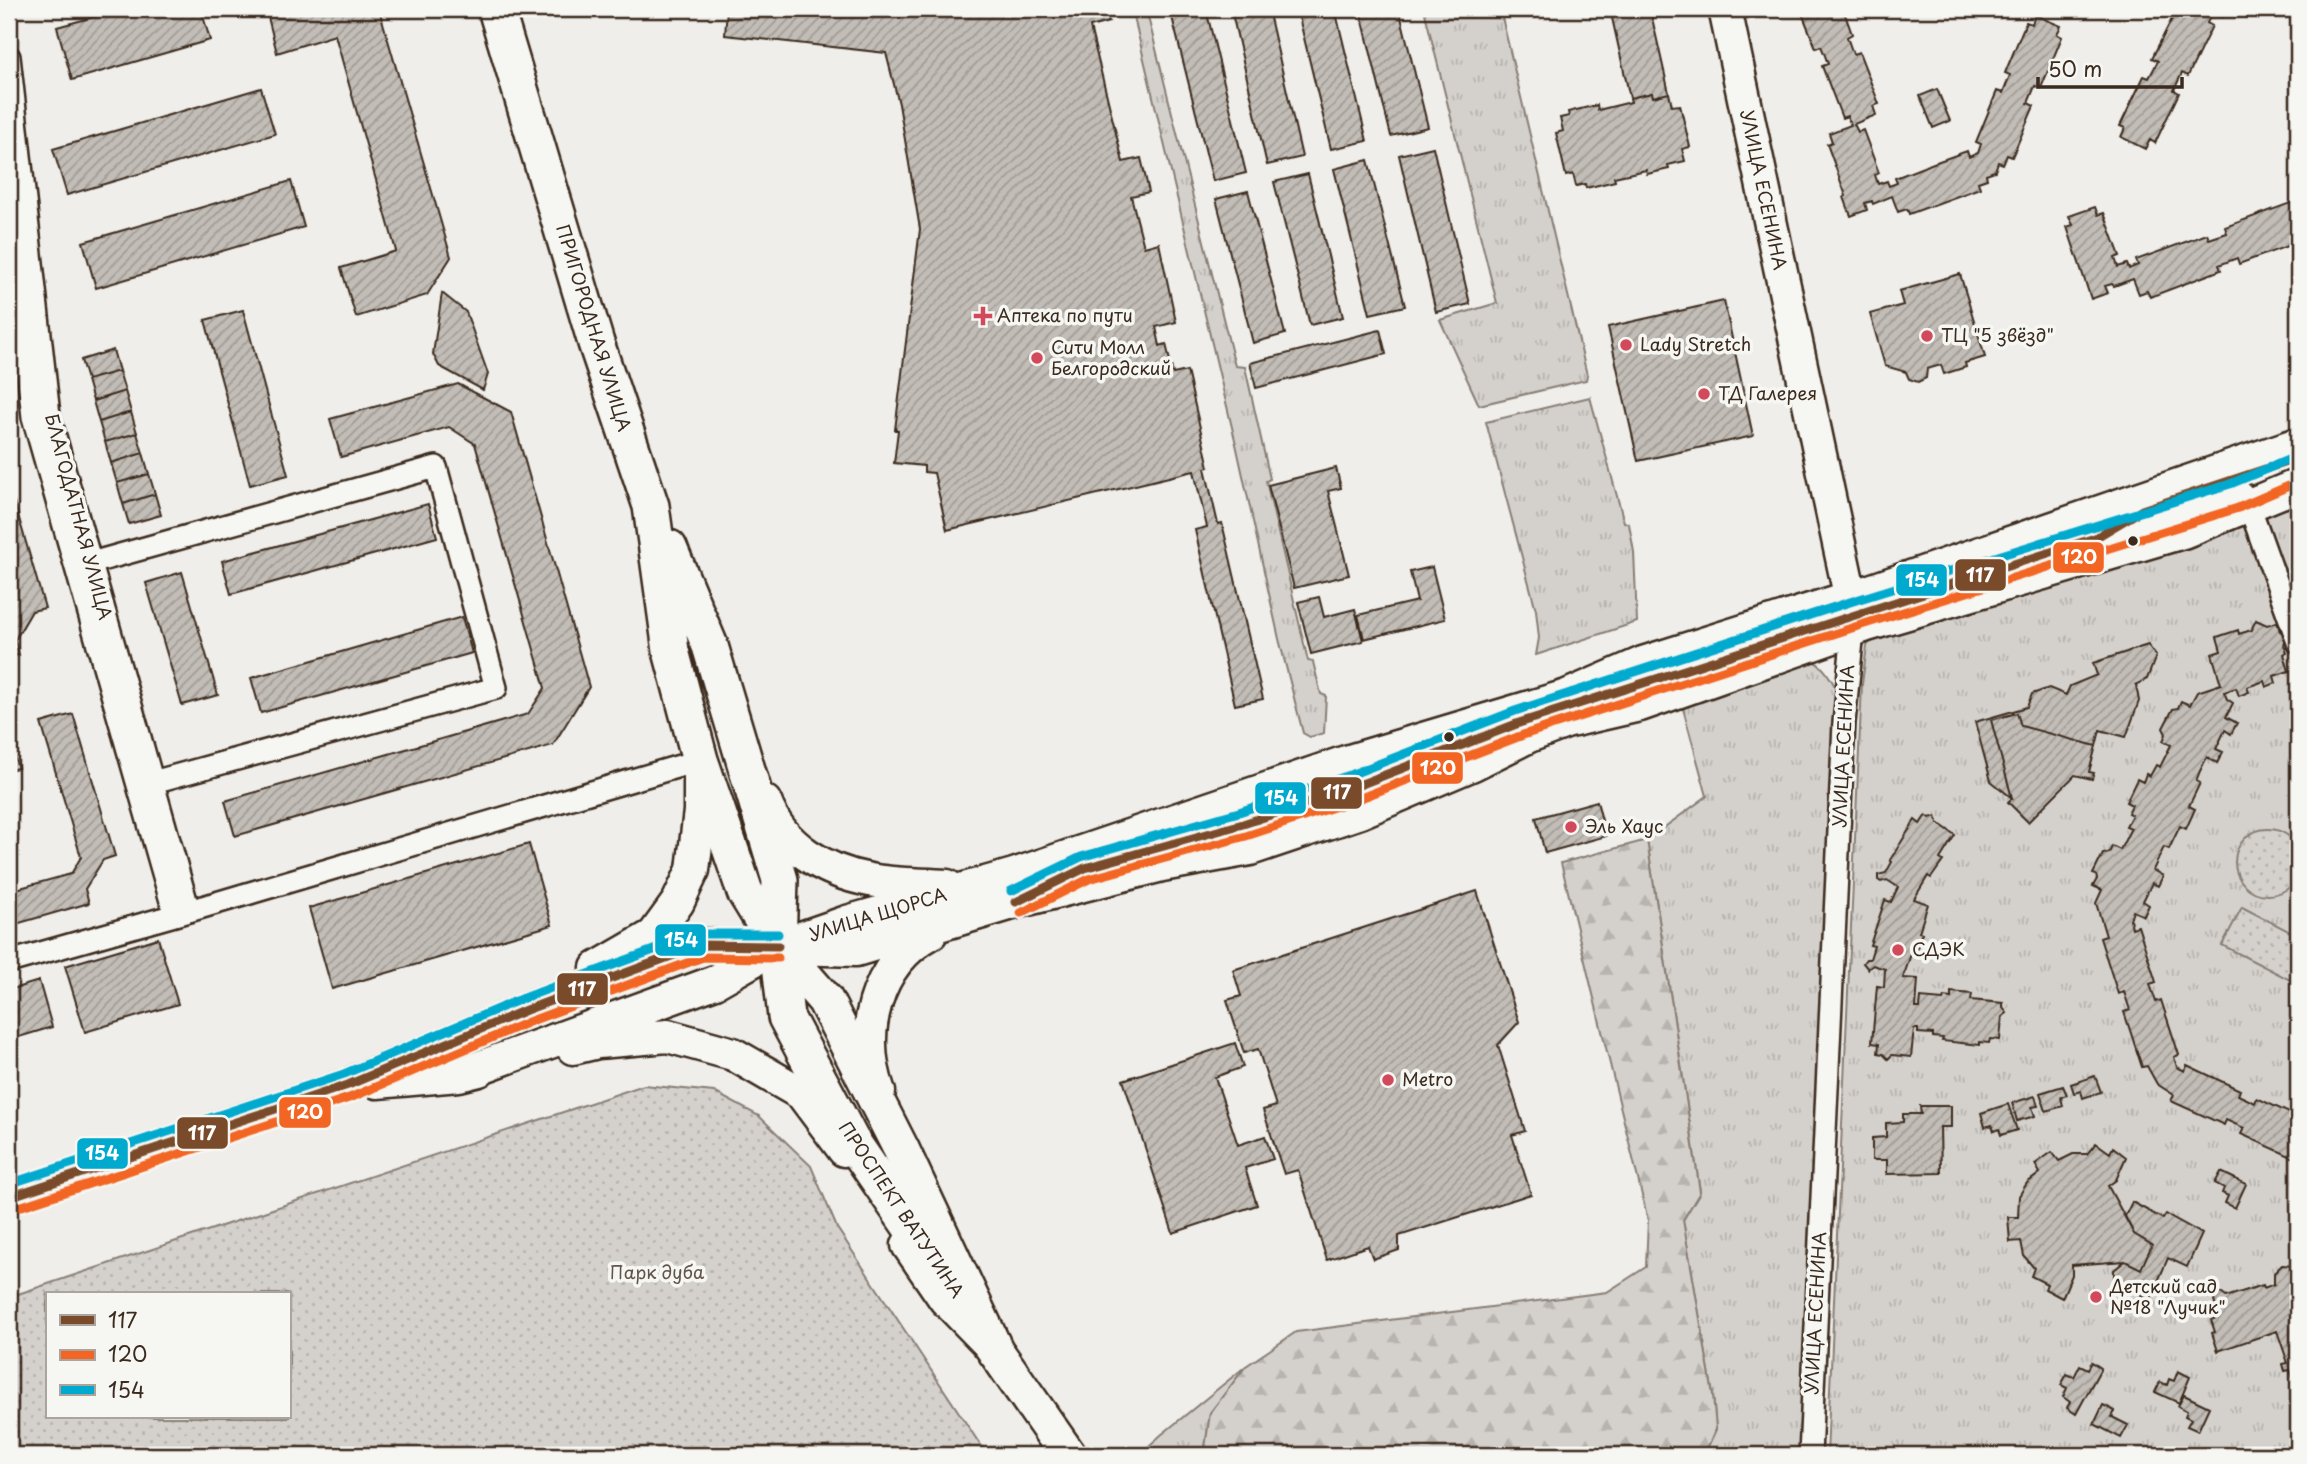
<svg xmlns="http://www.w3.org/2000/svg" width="2307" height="1464" font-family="'Playpen Sans',sans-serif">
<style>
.grass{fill:url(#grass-tufts);stroke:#887e75;stroke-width:2}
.forest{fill:url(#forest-firs);stroke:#887e75;stroke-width:2}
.park{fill:url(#park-dots);stroke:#887e75;stroke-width:2;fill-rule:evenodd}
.building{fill:url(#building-hatch);stroke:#3b2a1e;stroke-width:2}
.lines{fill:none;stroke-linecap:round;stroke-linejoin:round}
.street-casing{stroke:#3b2a1e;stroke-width:26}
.secondary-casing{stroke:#3b2a1e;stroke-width:37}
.primary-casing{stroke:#3b2a1e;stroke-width:40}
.street{stroke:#f6f6f2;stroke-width:21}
.secondary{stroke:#f6f6f2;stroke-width:32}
.primary{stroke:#f6f6f2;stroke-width:35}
.bus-1-casing{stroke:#f6f6f2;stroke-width:14}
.bus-2-casing{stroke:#f6f6f2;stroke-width:14}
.bus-3-casing{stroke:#f6f6f2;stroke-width:14}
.bus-1{stroke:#7a4b2a;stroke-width:9}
.bus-2{stroke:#f26522;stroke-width:9}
.bus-3{stroke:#00a9ce;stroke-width:9}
.poi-dot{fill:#d1495b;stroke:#f6f6f2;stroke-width:2.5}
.bus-dot{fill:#3b2a1e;stroke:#f6f6f2;stroke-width:2.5}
.labels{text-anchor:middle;stroke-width:7;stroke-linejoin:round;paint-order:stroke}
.street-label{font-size:18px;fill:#3b2a1e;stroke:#f6f6f2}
.poi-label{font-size:18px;fill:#3b2a1e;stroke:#f6f6f2;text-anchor:start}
.park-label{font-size:18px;fill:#61544a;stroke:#f6f6f2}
.line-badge{stroke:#f6f6f2;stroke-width:2.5}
.badge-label{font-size:19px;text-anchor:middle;font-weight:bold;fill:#fff}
</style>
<defs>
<pattern id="grass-tufts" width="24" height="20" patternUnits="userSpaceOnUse" patternTransform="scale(1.75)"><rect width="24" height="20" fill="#d4d1cc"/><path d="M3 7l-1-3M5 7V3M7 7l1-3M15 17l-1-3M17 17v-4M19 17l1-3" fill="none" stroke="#b7b4af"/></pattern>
<pattern id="forest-firs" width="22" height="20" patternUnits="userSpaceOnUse" patternTransform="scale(1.75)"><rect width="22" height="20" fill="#d4d1cc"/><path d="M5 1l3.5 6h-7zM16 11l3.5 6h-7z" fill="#b7b4af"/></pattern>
<pattern id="park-dots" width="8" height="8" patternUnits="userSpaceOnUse" patternTransform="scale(1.75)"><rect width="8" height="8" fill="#d4d1cc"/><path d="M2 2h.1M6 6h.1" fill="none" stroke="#b7b4af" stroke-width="1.8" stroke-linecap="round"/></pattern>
<pattern id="building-hatch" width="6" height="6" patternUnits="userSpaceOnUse" patternTransform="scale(1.75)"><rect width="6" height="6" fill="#c2bdb7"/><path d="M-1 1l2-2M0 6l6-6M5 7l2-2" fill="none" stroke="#9f9a94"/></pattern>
</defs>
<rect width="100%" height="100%" fill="#efeeea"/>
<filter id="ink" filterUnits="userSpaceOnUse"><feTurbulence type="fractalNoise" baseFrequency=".0143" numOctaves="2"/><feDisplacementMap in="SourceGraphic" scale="14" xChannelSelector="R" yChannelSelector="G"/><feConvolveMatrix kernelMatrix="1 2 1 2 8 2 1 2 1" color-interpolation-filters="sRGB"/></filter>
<g filter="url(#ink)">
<!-- grass -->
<path class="grass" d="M1132,9h14l89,357 10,1 25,112 -4,2 42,180 5,1 8,32 5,2 -2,37 -14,4 -7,-4 -24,-94 -43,-195z
M1424,9h76l87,366 -1,5 -107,25 -39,-85 57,-17z
M1590,397l34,125 5,2 5,28 3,70 -101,33 3,-17 -3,-28 -50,-188z
M2298,489v128l-35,-95 1,-15z
M2239,520l9,8 50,136v791h-471l35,-771 5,-38 5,-8z
M1810,660c14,4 21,20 28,31l-36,764h-98l12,-26 -3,-34 -30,-175 17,-29 -53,-351 60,-44 -25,-91z
M1246,1366l-36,47 -6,42h-65l22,-20z"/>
<!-- forest -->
<path class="forest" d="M1647,840l53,352 -17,28 30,175 3,34 -12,26h-500l6,-42 36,-47 50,-34 311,-40 39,-25 2,-47 -87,-357z"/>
<!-- park -->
<path class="park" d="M2235 862a33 33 0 1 1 66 0a33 33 0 1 1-66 0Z
M2242,907l56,29v28l-8,16 -68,-35z
M644,1085l70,7 45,24 52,50 26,62 150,227h-978v-158zM47,1294h242v123h-242z"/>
<!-- building -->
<path class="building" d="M123,9h78l9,31 -138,40 -15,-53z
M266,9h113l72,248 -24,38 -71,22 -15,-49 55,-17 -61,-216 -58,18z
M727,9h379l3,13 -19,5 33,135 18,-4 8,34 -18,4 13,51 15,-4 17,79 -20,5 4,19 6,-2 7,30 14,-3 22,96 -4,1 13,56 4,-1 41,176 -28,6 -40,-175 12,-3 -13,-56 -247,59 -13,-57 -10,-1v-6l-30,-3 4,-33h-3l25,-201 -21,-125 -13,-51 -161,-18z
M1170,9h36l40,164 -33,8z
M1231,9h37l34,148 -35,8z
M1297,9h38l32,132 -36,8z
M1360,9h39l29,118 -37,9z
M1610,9h40l19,84 -16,4 -1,-4 -22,5z
M1806,9h37l9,25 -5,3 6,17 6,-2 20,52 -6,2 3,9 -22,9 4,8 5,-2 16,43 -4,2 3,9 9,-3 2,5 8,-3 -2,-5 36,-14 36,-13 2,6 9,-4 3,-9 -5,-2 21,-51 6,2 7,-18 -5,-2 21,-51 6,2 3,-9 26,11 -4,8 5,3 -21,51 -6,-2 -7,17 6,3 -22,51 -5,-2 -4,9 -5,-2 -3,9 -9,3 1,5 -9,3 2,6 -71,26 -2,-5 -9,3 -6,-16 -19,8 -1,-3 -7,2 2,7 -16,6 -7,-19 2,-1 -19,-52 5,-2 -3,-9 22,-8 -4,-9 -5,2 -20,-52 6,-2 -4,-11 -3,-7 -5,2 -15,-37z
M2177,9l5,2 1,-2h62l-23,8 -2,-6 -9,4 -4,8 5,3 -24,50 -6,-3 -8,17 5,3 -24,50 -5,-3 -5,9 -24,-12 4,-9 -5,-2 24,-50 5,2 9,-17 -6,-3z
M261,88l14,46 -208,61 -14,-46z
M1937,89l13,32 -17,7 -13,-32z
M1652,93l1,4 16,-4 3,13 8,-1 10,42 -8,2 3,12 -17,4 1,4 -22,5 -1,-4 -32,7 1,4 -29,7 -1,-4 -9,2 -3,-12 -7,2 -10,-43 7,-2 -3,-13 9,-2 -1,-4 29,-7 1,5 33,-8 -1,-4z
M1433,147l37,157 -34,8 -37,-157z
M1368,160l37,146 -35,8 -36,-145z
M1308,174l35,143 -33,8 -36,-143z
M291,181l13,46 -208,61 -13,-46z
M1248,191l37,143 -32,9 -37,-144z
M2296,201l2,41 -59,22 -2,-6 -18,7 2,5 -71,27 -3,-6 -8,3 -6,-15 -19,7 -2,-2 -7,2 3,7 -17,6 -24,-72 6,-2 -4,-9 26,-9 3,8 6,-2 16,43 -5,2 3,9 9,-3 2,5 9,-4 -2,-5 71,-26 2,5 18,-6 -2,-6z
M1960,274l25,83 -20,6 1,4 -22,7 -3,-9 -14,4 -1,9 -8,4 -9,-3 -3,-7 -21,-6 -15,-52 33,-9 -4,-14z
M442,293l24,19 22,62 -5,16 -44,-24 -6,-12z
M1724,301l29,135 -115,25 -30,-134z
M243,310l45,165 -38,10 -45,-165z
M1380,330l6,24 -130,34 -6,-25z
M113,350l6,21 -32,9 -6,-20z
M119,371l6,20 -32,10 -6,-21z
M458,384l53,28 78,275 -36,58 -318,91 -10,-35 303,-87 17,-26 -70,-244 -26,-17 -108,30 -11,-38z
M125,391l6,21 -32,10 -6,-21z
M131,412l6,21 -32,9 -6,-20z
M137,433l6,20 -32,10 -6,-21z
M143,453l6,21 -32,9 -6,-20z
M1336,468l5,20 -13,3 21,84 -55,13 -26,-103z
M149,474l6,20 -32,10 -6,-21z
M9,484l36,124 -13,3 -17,29 4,15 -10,2 2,-49 -2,-6z
M155,494l6,21 -32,9 -6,-20z
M428,504l9,33 -206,57 -9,-33z
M1432,567l13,52 -81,20 -6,-24 59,-14 -7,-29z
M182,572l36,123 -36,10 -36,-122z
M1319,597l5,20 31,-8 8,32 -52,13 -13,-52z
M462,617l10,36 -211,60 -10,-35z
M2256,620l11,5 10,-3 3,9 8,4 -4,10 3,8 -3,1 5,17 -15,5 2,7 -10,4 -2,-6 -8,3 -9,3 2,5 -10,4 -3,-8 -12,4 3,7 6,4 -7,14 11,6 -6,11 -6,-4 -9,19 7,3 -6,11 -10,-6 -7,14 -4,10 4,2 -11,23 6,3 -9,20 -6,-3 -11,23 -5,-2 -11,23 10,6 -5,10 -6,-3 -9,18 6,4 -5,11 -11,-5 -3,8 2,9 6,-2 18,56 -6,2 6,18 5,-2 18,55 -5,2 3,10 8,4 2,-6 53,25 -2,5 17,8 2,-5 41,19v37l-2,-1 -2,5 -53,-24 3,-6 -18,-8 -2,5 -53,-24 3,-6 -17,-11 -10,-18 -5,1 -18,-55 6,-2 -6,-18 -6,2 -18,-56 6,-2 -10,-33 6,-13 -9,-4 4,-7 -1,-4 -3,-1 10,-20 6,-1 3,-7 8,4 11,-22 -5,-2 6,-11 -4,-2 4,-8 -6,-3 11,-23 6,3 3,-8 4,2 6,-11 4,2 11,-22 -8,-4 3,-7 -3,-6 10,-19 5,-1 3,-7 9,4 7,-13 24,-8 -9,-30 9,-3 -4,-14 21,-7 1,4 12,-4z
M2148,645l8,11 -9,23 -11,6 3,16 -13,36 -26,-7 -4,16 -75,-20 -4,-13 -26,7 21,78 -21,-17 -16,-59 52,-15 5,-13 17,-6 17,7 4,-9 27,-11 -4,-12z
M2017,713l4,13 75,20 -7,26 5,1 -2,6 -17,-4 -47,47 -20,-20 4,-4 -21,-78z
M73,714l42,142 -12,4 -18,29 4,14 -80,23v-35l62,-17 10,-17 -40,-134z
M9,737l9,31 -9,2z
M1597,801l9,35 -61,17 -9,-35z
M1926,815l4,3 6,-2 2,7 17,12 -15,24 3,2 -12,17 -3,-2 -14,23 14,5 -9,28 3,1 -7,20 -3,-2 -9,27 15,1 -2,29h4l1,-10 22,2 1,-3 7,1v-6l21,2 -1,6 32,3v5l4,5 -5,4 -2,23 -10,-1 -1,4 -9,-1v3l-38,-4 1,-3 -10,-1v-3l-15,-1v-4h-4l-3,28 -19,-2 -4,4 -5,-5 -5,-1 1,-9 -7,-1 5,-57 7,1 1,-18 -12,-4 -5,4 -5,-6 3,-4h4l4,-13 -4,-1 15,-45 6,2 7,-15 -11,-7 -6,2 -3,-2v-5l8,-2 6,-11 -2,-2 25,-40 5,4z
M529,844l23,81 -220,64 -23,-81z
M1477,891l42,131 -21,23 27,86 -13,4 19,59 -132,42v14l-26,9 -5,-13 -41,14 -29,-90 -14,4 -21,-64 13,-4 -18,-57 -14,4 -17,-53 14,-4 -8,-26z
M158,938l20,66 -93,28 -20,-66z
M39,981l13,46 -43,13v-50z
M1235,1043l8,24 -28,10 23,68 27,-9 8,23 -28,9 12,37 -84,28 -50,-153z
M2095,1076l6,16 -18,6 -2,-7 -7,2 -3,-9z
M2063,1086l4,9 -6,2 2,9 -17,5 -6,-18z
M2035,1096l3,10 -6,1 3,9 -18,5 -5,-18z
M2008,1104l9,26 -16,5 -2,-6 -5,2 -2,-6 -7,2 -4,-14z
M1920,1106h31v21h-11l1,46 -54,1v-14h-15v-22l14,-1v-14l17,-1v-8h18z
M2096,1143l14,10 3,-6 13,10 -10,23 -8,6 26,48 18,11 -11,24 -16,-8 -53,4v10l-10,23 -17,-9 2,-5 -16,-8 3,-8 -10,-12 -3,-15 -11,1 -2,-25h10l1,-21 8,-13 13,-10 -5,-9 17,-12 7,9 14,-7h14z
M2221,1172l25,12 -11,24 -10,-5 3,-7 -6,-3 2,-5 -9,-5z
M2132,1202l31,17 3,-5 36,20 -15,33 -19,-9 -18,42 -17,-9 -6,2 -8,-2 -5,-8v-13l11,-9 16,8 11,-24 -18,-11 -9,-18z
M2282,1265l12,1 4,5v124l-8,-25 -5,1 -2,-7 5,-1 -11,-32 -59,20 -6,-18 3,-1 -4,-12 8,-3 -5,-16 1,-6 6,-2 5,4 37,-12 1,3 10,-4v-11z
M2092,1362l9,6 -25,46 -9,-6 3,-6 -7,-5 4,-9 -6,-3 6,-11 7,3 6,-12 8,4z
M2178,1371l12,6 -11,26 -24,-11 5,-10 7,3 2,-6 5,2z
M2184,1395l25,12 -11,24 -11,-5 4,-7 -6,-3 2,-5 -9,-5z
M2103,1405l12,6 -3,6 16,8 -7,13 -27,-14z"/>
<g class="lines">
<defs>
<path id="street" d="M9,57l40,358 140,496 -180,51
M9,195l24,222 142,498
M2249,505l49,137
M91,563l345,-96 60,221 -343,94
M1962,581l280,-88
M1592,700l232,-76
M1056,871c43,-4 84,-18 125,-30 111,-31 217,-71 324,-112
M189,911l511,-151
M1810,1455l34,-732 10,-103"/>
<path id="secondary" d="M1725,9l129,605
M765,802c16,44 60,70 105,78 25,5 52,4 77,6
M597,968l57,-33 24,-33 15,-32 7,-59v-41
M573,1048l25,-6 70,-6 65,18 69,40 42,56
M459,1075l256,-93 63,-36 69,-24 167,-47 332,-113 221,-66 76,-33 224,-71 431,-148
M377,1082l82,-7 20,-5
M879,1092c-21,-58 -5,-128 52,-159
M9,1197l339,-112 178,-75 175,-65 155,5 160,-48 146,-37 88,-16 110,-37 113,-48 56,-28 37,-14 74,-17 227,-80 316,-93 115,-47
M908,1245l37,54 43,44"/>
<path id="primary" d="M496,9l100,334 55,163 20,145 29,109 45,132 33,54 47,54 76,149 95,203
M669,548l41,98 70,234 -2,66 8,71 65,123 85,124
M983,1333l85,122"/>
</defs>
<!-- street casing -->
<use href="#street" class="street-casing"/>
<!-- secondary casing -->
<use href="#secondary" class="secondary-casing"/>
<!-- primary casing -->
<use href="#primary" class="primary-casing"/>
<!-- street -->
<use href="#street" class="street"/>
<!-- secondary -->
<use href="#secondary" class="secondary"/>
<!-- primary -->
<use href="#primary" class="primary"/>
<defs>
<path id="bus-1" d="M1016,902l69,-34 158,-44 111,-37 165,-64 576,-185 47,-28 156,-52
M9,1197l339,-112 178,-75 175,-65 77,1"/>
<path id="bus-2" d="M1021,913l68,-34 157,-43 112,-37 165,-64 335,-109 380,-118 60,-26
M13,1209l339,-112 179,-76 172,-64 75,1"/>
<path id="bus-3" d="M1011,891l70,-34 158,-45 111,-37 165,-64 335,-109 380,-118 63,-26
M9,1184l335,-110 177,-75 176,-65h81"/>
</defs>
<!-- bus-1 casing -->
<use href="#bus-1" class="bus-1-casing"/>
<!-- bus-2 casing -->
<use href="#bus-2" class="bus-2-casing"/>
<!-- bus-3 casing -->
<use href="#bus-3" class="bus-3-casing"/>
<!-- bus-1 -->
<use href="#bus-1" class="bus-1"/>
<!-- bus-2 -->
<use href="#bus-2" class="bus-2"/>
<!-- bus-3 -->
<use href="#bus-3" class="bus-3"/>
</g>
</g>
<!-- markers -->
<g class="poi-dot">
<path d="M979.5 305.5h7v7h7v7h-7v7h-7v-7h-7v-7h7z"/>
<circle cx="1927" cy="336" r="7"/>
<circle cx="1626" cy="345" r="7"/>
<circle cx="1037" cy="358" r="7"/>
<circle cx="1704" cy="394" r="7"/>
<circle cx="1571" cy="827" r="7"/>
<circle cx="1898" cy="950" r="7"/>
<circle cx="1388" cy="1080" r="7"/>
<circle cx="2096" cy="1297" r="7"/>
</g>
<g class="bus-dot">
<circle cx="2133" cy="541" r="6"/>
<circle cx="1449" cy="737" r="6"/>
</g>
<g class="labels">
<!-- street labels -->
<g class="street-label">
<text transform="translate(1763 190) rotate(78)" y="6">УЛИЦА ЕСЕНИНА</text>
<text transform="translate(593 328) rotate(73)" y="6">ПРИГОРОДНАЯ УЛИЦА</text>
<text transform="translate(78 517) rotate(75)" y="6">БЛАГОДАТНАЯ УЛИЦА</text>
<text transform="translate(1844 746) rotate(-87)" y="6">УЛИЦА ЕСЕНИНА</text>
<text transform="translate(878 915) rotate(-17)" y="6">УЛИЦА ЩОРСА</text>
<text transform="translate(901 1210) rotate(56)" y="6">ПРОСПЕКТ ВАТУТИНА</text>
<text transform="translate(1816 1313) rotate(-87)" y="6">УЛИЦА ЕСЕНИНА</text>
</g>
<!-- poi labels -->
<g class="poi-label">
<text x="997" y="322">Аптека по пути</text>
<text x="1941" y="342">ТЦ "5 звёзд"</text>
<text x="1640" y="351">Lady Stretch</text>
<text x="1051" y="354">Сити Молл<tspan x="1051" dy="21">Белгородский</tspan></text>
<text x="1718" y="400">ТД Галерея</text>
<text x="1585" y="833">Эль Хаус</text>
<text x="1912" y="956">СДЭК</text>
<text x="1402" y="1086">Metro</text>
<text x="2110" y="1293">Детский сад<tspan x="2110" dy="21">№18 "Лучик"</tspan></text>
</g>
<!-- park labels -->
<g class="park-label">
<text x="657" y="1279">Парк дуба</text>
</g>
</g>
<g class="line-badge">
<rect x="2052" y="541" width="53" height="33" rx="7" fill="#f26522"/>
<rect x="1954" y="558" width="53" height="34" rx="7" fill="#7a4b2a"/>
<rect x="1895" y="563" width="53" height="34" rx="7" fill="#00a9ce"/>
<rect x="1411" y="751" width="53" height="34" rx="7" fill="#f26522"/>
<rect x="1310" y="776" width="53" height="34" rx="7" fill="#7a4b2a"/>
<rect x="1254" y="781" width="53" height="34" rx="7" fill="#00a9ce"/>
<rect x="654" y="923" width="53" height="34" rx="7" fill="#00a9ce"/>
<rect x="556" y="972" width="53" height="34" rx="7" fill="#7a4b2a"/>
<rect x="278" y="1096" width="54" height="33" rx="7" fill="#f26522"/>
<rect x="176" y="1116" width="53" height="34" rx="7" fill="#7a4b2a"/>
<rect x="76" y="1137" width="53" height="33" rx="7" fill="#00a9ce"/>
</g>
<g class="badge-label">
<text x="2079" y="564">120</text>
<text x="1980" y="582">117</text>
<text x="1922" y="587">154</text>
<text x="1438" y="775">120</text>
<text x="1337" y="799">117</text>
<text x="1281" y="805">154</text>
<text x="681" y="947">154</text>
<text x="582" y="996">117</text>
<text x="305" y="1119">120</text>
<text x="202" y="1140">117</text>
<text x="102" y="1160">154</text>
</g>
<!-- margin -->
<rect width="2307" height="1464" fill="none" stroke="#f6f6f2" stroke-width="35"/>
<rect x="18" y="18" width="2272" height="1429" fill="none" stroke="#3b2a1e" stroke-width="2.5" filter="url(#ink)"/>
<!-- legend -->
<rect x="46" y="1292" width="245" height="126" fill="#f6f6f2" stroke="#aba49d" stroke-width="2"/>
<rect x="60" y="1315" width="35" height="10" fill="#7a4b2a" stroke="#aba49d" stroke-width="2"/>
<text x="108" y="1328" font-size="21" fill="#3b2a1e">117</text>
<rect x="60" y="1350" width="35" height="10" fill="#f26522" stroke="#aba49d" stroke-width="2"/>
<text x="108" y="1362" font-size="21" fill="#3b2a1e">120</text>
<rect x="60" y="1385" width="35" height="10" fill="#00a9ce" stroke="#aba49d" stroke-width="2"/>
<text x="108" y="1398" font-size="21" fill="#3b2a1e">154</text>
<!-- scale -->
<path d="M2038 77v10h144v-10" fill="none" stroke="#3b2a1e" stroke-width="3.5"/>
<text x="2048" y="77" font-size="21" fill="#3b2a1e" stroke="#f6f6f2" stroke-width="5" paint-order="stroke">50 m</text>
</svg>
